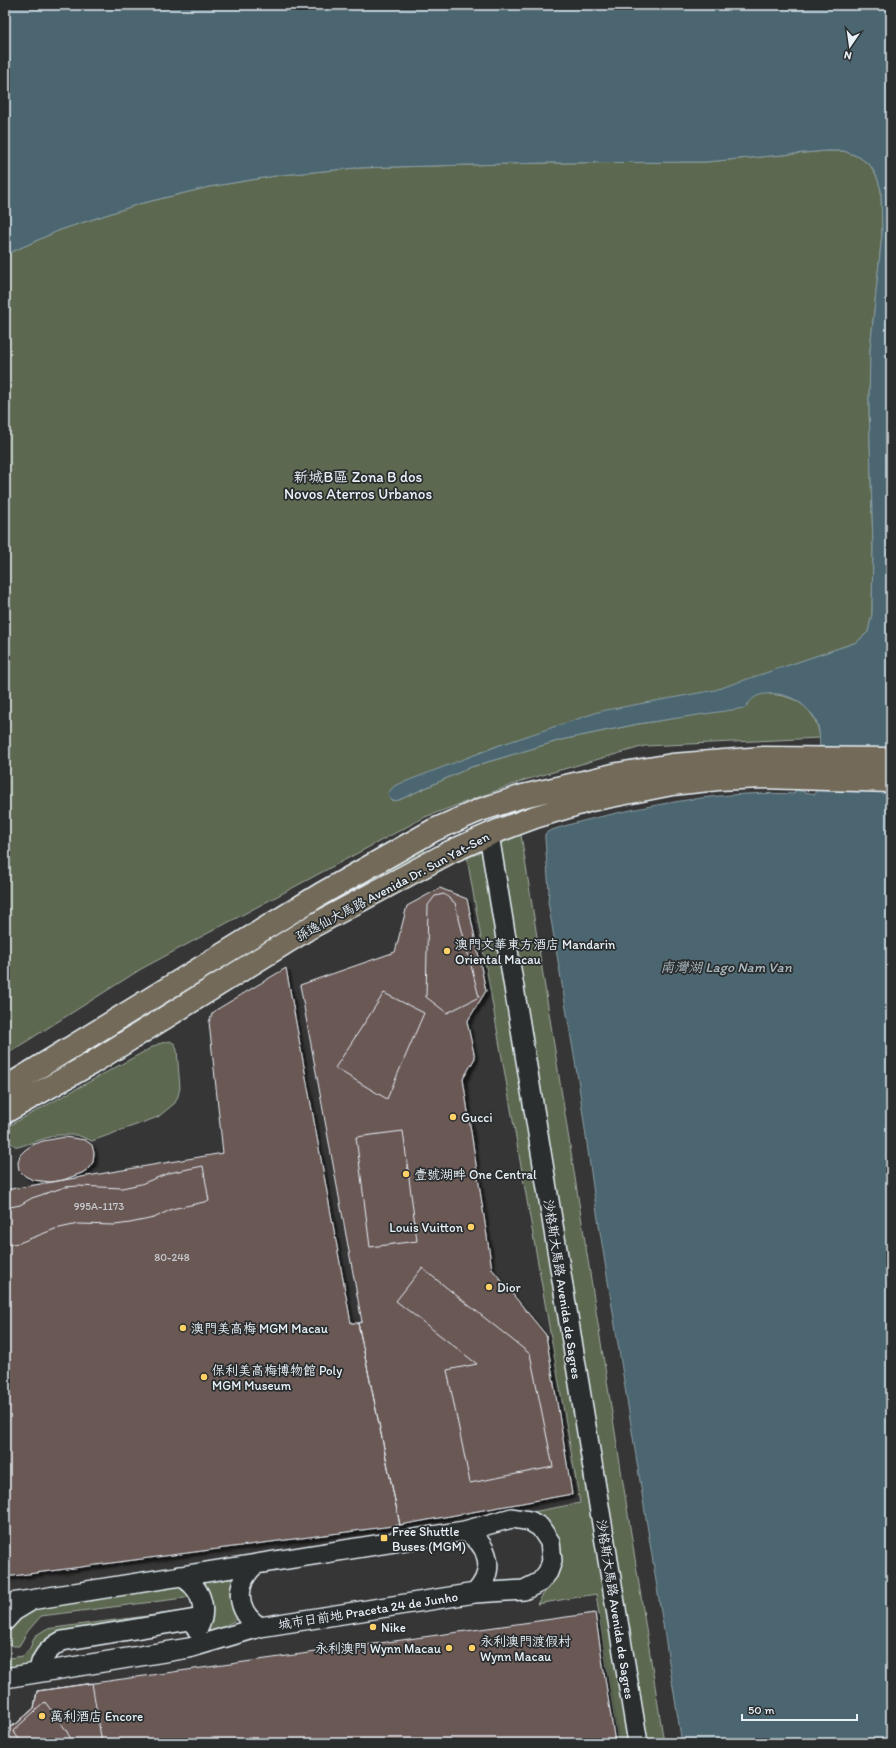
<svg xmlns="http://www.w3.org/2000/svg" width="896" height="1748" font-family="Itim,'LXGW WenKai TC',sans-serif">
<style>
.green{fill:#5b6850;stroke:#a2aca4;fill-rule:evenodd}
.water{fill:#4c6670;stroke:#8a9ea6}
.building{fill:#6a5855;stroke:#e8f1f8;filter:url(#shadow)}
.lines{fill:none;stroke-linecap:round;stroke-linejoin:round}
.street-casing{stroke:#e8f1f8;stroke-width:22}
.primary-casing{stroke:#e8f1f8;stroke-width:25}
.street{stroke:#2a2d2e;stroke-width:19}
.primary{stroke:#736b5a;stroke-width:22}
.poi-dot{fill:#ffd166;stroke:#2a2d2e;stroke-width:1.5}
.labels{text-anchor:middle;stroke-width:3.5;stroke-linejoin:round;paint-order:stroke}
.number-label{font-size:11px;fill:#c8cbcf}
.street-label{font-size:13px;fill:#e8f1f8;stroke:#2a2d2e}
.poi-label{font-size:13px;fill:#e8f1f8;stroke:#2a2d2e;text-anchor:start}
.water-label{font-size:14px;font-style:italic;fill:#aab9c2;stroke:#2a2d2e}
.quarter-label{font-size:15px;fill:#e8f1f8;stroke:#2a2d2e}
</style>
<defs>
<filter id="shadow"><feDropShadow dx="3.5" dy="3.5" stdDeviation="1" flood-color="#0009"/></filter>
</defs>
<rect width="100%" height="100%" fill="#373636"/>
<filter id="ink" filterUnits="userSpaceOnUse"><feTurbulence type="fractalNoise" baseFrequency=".025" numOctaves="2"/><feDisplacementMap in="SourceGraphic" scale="8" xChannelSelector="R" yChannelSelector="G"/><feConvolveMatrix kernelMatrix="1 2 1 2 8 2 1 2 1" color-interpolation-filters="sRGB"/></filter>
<g filter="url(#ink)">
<!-- green -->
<path class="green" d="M826,151h18l15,6 11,8 7,12 4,13 1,44 -12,116 -1,56 4,141 -1,67 -4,18 -11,10 -96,33 8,19c28,2 47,14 51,44l-175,8 -120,34 -100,37 -284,152 -136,86v-800l55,-25 79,-26 70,-17 72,-12 75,-7 188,-5 162,-1zM745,707l-107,17 -77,16 -90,27 -72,33 80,-47 21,-8z
M521,835l143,908h-46l-22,-149 -59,10 13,-20 6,-18 -29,-53 53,-10 -113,-645z
M420,850h4l1,3 -1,1 -419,249v-9l394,-234z
M170,1041l5,3 2,6 3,38 -2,8 -3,7 -17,14 -66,24 -15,-6h-21l-38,12c-8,-2 -13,-11 -13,-19l153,-84z
M239,1578l1,40 -33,17c3,-23 4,-31 -4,-53z
M185,1585l7,12 -151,19 -13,15 -9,15h-5l-6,-2 -3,-4v-8l10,-16 24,-13z
M193,1610l-5,6 -99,14 -49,35 -35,6v-15l5,2 13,-2 7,-8 5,-12 11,-7z"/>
<!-- water -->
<path class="water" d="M5,5h886v1738h-209l-88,-549 -16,-115 -30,-177 1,-11 -4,-52v-5l4,-3c26,-9 54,-15 82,-21 54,-11 108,-19 163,-16l1,-4 20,4c2,-21 9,-55 1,-74 -3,-6 -8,-10 -12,-14 -8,-7 -17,-11 -28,-12 -16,-1 -22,1 -31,14l-107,16 -77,16 -90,27 -72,33 -6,1 -4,-3 -1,-5 6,-7 106,-41 101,-34 114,-21 142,-48 11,-10 4,-18 1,-67 -4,-141 1,-56 12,-116 -1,-44 -4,-13 -7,-12 -11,-8 -15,-6h-18l-120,11 -162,1 -188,5 -75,7 -72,12 -70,17 -79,26 -55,25z"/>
<!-- building -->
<path class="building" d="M440,888l27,11 19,92 -19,31 8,36 -12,21 29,190 54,66 26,159 -172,31 -42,-202 4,-1 -62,-337 95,-33 12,-46z
M444,894l11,9 24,94 -32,16 -21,-16 2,-92 7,-9z
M286,968l65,355h7l42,202 -395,52v-387l218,-37 -14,-131 3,-8 4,-4z
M384,993l40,20 -37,86 -52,-31z
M403,1131l14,110 -47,6 -14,-110z
M65,1137l20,3 7,5 2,8 -1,9 -5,7 -6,4 -19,7 -13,2 -17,-2 -8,-4 -6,-6 -1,-7 2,-8 5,-5 7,-5 11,-4z
M203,1166l6,35 -37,8 -18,9 -24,5 -15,2 -37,-1 -23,5 -36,14 -14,2v-37l15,-3 12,-7 33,-11 13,-1 44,2 19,-4 28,-11z
M422,1268l108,86 23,113 -83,16 -23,-113 30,-6 -81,-63z
M595,1613l20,130h-610v-14l11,-5 18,-16 3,-17z
M92,1683l10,60h-97v-14l11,-5 18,-16 3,-17z
M45,1702l21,28 7,13h-51l-9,-12z"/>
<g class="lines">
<defs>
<path id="street" d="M489,835l149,908
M464,1531c26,13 32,40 11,62
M256,1564c-22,18 -21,48 4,63
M179,1576c22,9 30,33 18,54
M5,1604l459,-73 48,-13 18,3 10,6 10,15 2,19 -4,11 -8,10 -16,8 -49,3 -215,34 -71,21 -184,30
M5,1621l9,-10 15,-9
M39,1672c1,-14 10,-24 23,-31l140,-23"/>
<path id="primary" d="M5,1088l316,-194 113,-64 46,-20 43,-14 95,-22 54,-9 91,-7 128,1
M5,1112l87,-49 219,-136 139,-75 45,-20 40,-15 56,-17 81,-16 46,-5 44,-2 129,4"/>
</defs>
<!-- street casing -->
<use href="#street" class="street-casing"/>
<!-- primary casing -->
<use href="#primary" class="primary-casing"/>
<!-- street -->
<use href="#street" class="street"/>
<!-- primary -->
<use href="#primary" class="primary"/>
</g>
</g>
<!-- markers -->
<g class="poi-dot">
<circle cx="447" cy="951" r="4"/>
<circle cx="453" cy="1117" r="4"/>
<circle cx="406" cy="1174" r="4"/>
<circle cx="471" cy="1227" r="4"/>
<circle cx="489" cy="1287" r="4"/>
<circle cx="183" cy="1328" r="4"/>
<circle cx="204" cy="1377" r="4"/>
<rect x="380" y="1534" width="8" height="8" rx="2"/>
<circle cx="373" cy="1627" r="4"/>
<circle cx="449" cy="1648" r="4"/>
<circle cx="472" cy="1648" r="4"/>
<circle cx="42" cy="1716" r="4"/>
</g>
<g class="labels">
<!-- number labels -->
<g class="number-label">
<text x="99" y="1210">995A-1173</text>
<text x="172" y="1261">80-248</text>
</g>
<!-- street labels -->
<g class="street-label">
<text transform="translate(392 886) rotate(-28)" y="5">孫逸仙大馬路 Avenida Dr. Sun Yat-Sen</text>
<text transform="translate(563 1289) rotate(81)" y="5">沙格斯大馬路 Avenida de Sagres</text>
<text transform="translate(616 1609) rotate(81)" y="5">沙格斯大馬路 Avenida de Sagres</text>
<text transform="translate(368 1610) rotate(-9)" y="5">城市日前地 Praceta 24 de Junho</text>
</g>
<!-- poi labels -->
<g class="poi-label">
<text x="455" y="949">澳門文華東方酒店 Mandarin<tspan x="455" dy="15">Oriental Macau</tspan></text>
<text x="461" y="1122">Gucci</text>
<text x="414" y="1179">壹號湖畔 One Central</text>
<text x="463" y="1232" text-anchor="end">Louis Vuitton</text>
<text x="497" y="1292">Dior</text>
<text x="191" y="1333">澳門美高梅 MGM Macau</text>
<text x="212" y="1375">保利美高梅博物館 Poly<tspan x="212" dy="15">MGM Museum</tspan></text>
<text x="392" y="1536">Free Shuttle<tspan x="392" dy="15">Buses (MGM)</tspan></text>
<text x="381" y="1632">Nike</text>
<text x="480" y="1646">永利澳門渡假村<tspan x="480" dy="15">Wynn Macau</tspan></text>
<text x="441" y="1653" text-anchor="end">永利澳門 Wynn Macau</text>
<text x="50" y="1721">萬利酒店 Encore</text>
</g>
<!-- water labels -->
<g class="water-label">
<text x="726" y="972">南灣湖 Lago Nam Van</text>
</g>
<!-- quarter labels -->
<g class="quarter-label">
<text x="358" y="482">新城B區 Zona B dos<tspan x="358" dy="17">Novos Aterros Urbanos</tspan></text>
</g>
</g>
<!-- margin -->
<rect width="896" height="1748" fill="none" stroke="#2a2d2e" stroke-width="20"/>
<rect x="10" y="10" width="876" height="1728" fill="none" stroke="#e8f1f8" stroke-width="1.5" filter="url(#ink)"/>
<!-- north arrow -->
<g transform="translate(850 46) rotate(193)" stroke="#2a2d2e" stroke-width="3" paint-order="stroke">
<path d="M0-3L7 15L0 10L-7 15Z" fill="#e8f1f8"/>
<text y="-6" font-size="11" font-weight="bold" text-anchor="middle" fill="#e8f1f8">N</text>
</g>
<!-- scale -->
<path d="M742 1714v6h115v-6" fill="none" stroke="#e8f1f8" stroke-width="2"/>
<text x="748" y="1714" font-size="12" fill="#e8f1f8" stroke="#2a2d2e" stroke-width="3" paint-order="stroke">50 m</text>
</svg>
